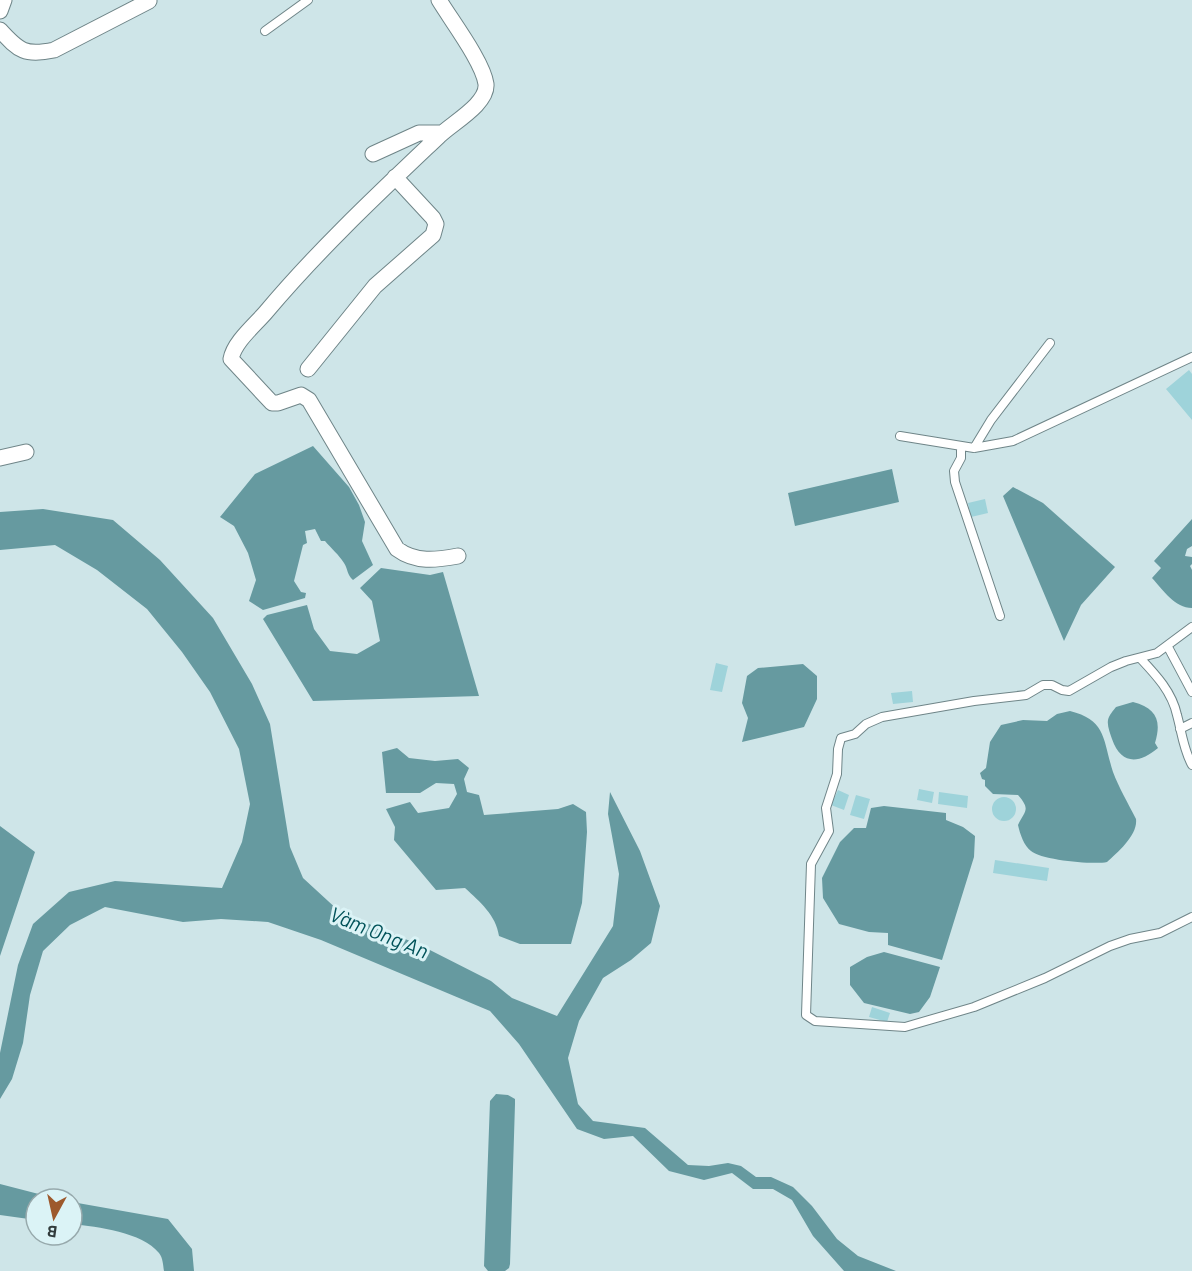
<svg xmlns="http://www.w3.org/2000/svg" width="1192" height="1271" font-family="Barlow,sans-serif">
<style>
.water{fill:#669aa0}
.building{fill:#9ed3da}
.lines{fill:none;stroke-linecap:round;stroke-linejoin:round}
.lane-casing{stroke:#6f8588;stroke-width:10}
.street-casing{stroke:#6f8588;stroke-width:17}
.lane{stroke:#fff;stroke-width:8}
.street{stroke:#fff;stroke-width:15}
.labels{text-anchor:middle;stroke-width:6;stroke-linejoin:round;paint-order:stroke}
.water-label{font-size:21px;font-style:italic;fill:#005259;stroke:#dbf3f6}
</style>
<rect width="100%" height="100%" fill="#cee5e8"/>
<!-- water -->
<path class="water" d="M313,446l36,41 10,18 6,17 -3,19 11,24 -20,15c-6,-5 -5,-11 -9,-17 -5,-8 -13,-15 -19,-22h-4l-6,-12 -10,2 2,12 -4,2 -9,36 7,11 5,1 -1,5 -42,12 -14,-9 7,-21 -8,-27 -14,-27 -14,-9 35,-43z
M892,469l7,33 -104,24 -7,-33z
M1013,487l30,16 72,64 -34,38 -17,36 -61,-145z
M43,509l70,11 47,40 53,58 39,66 18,40 20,123 13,31 37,34 82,34 69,35 21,17 45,18 56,-90 6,-52 -11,-60 2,-22 30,59 20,55 -9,37 -20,17 -28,18 -24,43 -11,37 10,46 15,17 52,7 43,37 21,1 19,-3 13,3 15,11h15l22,10 19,19 25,33 21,17 38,15h-52l-31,-35 -21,-36 -19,-11h-20l-21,-16 -28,7 -35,-9 -36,-35 -29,3 -27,-10 -58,-85 -29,-33 -169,-71 -53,-18 -47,-3 -38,3 -78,-15 -35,18 -27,26 -13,44 -7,48 -11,36 -12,20v-46l18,-88 15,-41 36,-32 46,-11 107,7 20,-46 8,-38 -11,-55 -29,-57 -28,-40 -35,-43 -50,-39 -42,-25 -55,5v-38z
M1192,519v27l-5,3 -2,7 7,1v7l-2,2 2,4v38c-17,0 -29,-18 -40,-30l9,-10 -7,-7z
M381,568l49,7 13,-3 36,124 -166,5 -50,-82 4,-4 40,-10 7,24 16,22 27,3 23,-13 -8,-40 -12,-13z
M803,664l14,12v23l-13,28 -62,15 6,-24 -6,-15 5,-27 11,-8z
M1133,702c23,6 29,18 22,41l3,5c-19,16 -37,17 -46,-9 -2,-6 -5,-13 -4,-19 1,-5 5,-9 8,-13z
M1070,711c37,9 33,30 43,61 6,16 15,31 23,47 2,16 -18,33 -29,43 -13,3 -66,-2 -76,-11 -7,-5 -11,-17 -13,-26 7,-15 13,-15 0,-30l-25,-1 -8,-8v-6l-3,-1 -2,-6 6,-5 4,-26 11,-17 22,-5 24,1 10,-7z
M397,748l12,10 26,3 23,-2 11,9 -5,11 3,13 12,3 5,20 74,-6 15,-5 13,8 1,20 -5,71 -11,41h-51l-21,-8c-3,-21 -19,-34 -34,-48l-29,2 -42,-50 1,-13 -9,-18 24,-7 8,11 31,-5 8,-14 -3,-10 -18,-1 -16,10h-34l-4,-41z
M884,806l62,7v7l17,7 12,9 -1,21 -32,103 -54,-15v-12l-19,-1 -30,-8 -16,-26 -1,-20 18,-36 14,-14h12l5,-20z
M0,826l35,26 -35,104z
M884,952l56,15 -10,30 -11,15 -9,2 -46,-11 -14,-18v-18l17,-10z
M496,1094l12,1 7,4v5l-5,160 -1,4 -4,3h-17l-4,-5 6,-165z
M0,1184l58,15h-22v21l-36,-5z
M72,1202l96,17 24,30 2,22h-30c-1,-6 -1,-13 -5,-18 -17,-21 -61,-26 -87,-29z"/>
<!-- building -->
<path class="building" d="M1189,370l3,4v46l-26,-31z
M985,499l3,14 -17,4 -3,-14z
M716,663l12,3 -6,26 -12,-2z
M912,691l1,11 -20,2 -2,-11z
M919,789l15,3 -2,11 -15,-3z
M838,790l11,5 -5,15 -13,-5z
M939,792l29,4 -1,12 -29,-4z
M856,795l14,4 -6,20 -14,-4z
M992 809a12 12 0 1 1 24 0a12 12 0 1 1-24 0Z
M995,860l54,8 -2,13 -54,-8z
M872,1007l18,6 -3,9 -18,-5z"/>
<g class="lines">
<defs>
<path id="lane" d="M265,31l43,-31
M900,436l74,12 39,-7 179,-84
M961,446v12l-7,13 1,11 45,134
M974,448l17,-28 59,-77
M1192,627l-35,26 -31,8 -15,6 -42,24 -7,-1 -10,-5h-9l-17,10 -52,6 -92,16 -16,7 -11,10 -14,4 -3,11 -1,25 -11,34 3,23 -18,33 -5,151 9,6 90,6 69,-20 71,-29 65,-32 20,-7 30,-6 32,-16
M1168,647l24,45
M1141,659c15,16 31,33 36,56 5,18 6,33 15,50
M1180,729l12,-6"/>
<path id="street" d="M439,0c12,20 44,62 47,84 2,20 -34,39 -47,52 -60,57 -120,113 -173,176 -11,13 -32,30 -35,47l41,44h6l23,-8 8,5 88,149c19,14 39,11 61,7
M0,11l4,-11
M0,30c19,21 25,26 54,20l95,-49
M373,154l46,-21h23
M308,369l67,-83 58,-51 3,-11 -3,-6 -38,-41
M0,458l26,-6"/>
</defs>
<!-- lane casing -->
<use href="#lane" class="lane-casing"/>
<!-- street casing -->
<use href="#street" class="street-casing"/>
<!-- lane -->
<use href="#lane" class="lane"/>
<!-- street -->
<use href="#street" class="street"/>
</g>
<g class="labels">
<!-- water labels -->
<g class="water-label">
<text transform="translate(379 933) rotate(22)" y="7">Vàm Ong An</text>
</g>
</g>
<!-- north arrow -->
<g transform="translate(54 1217) rotate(188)"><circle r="28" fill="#dbf3f6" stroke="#97a9ac" stroke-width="1.5"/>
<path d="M0-4.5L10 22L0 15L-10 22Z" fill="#9d592c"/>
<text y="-9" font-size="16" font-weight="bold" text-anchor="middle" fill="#313b3c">B</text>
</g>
</svg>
